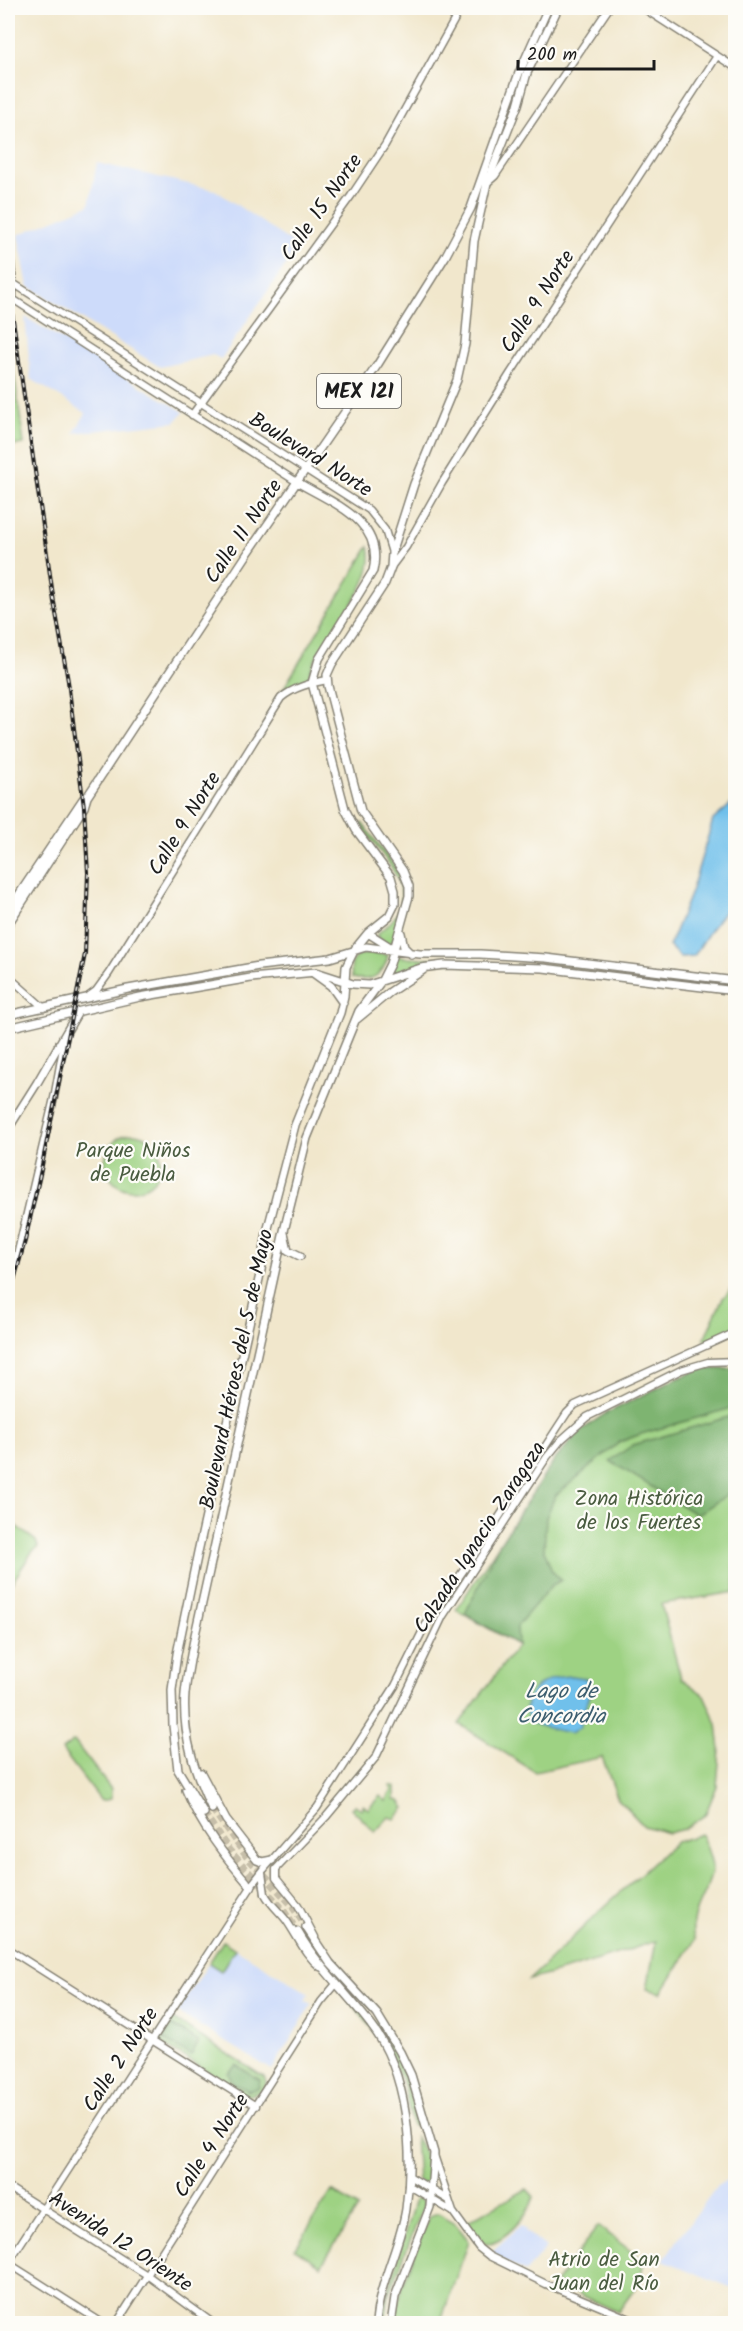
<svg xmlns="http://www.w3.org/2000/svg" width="743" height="2331" font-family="Kalam,sans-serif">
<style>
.built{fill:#cddbfa}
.green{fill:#9ed283;stroke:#5d7750;stroke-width:1.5}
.forest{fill:#7eb471;stroke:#4d6846;stroke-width:1.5}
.water{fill:#6fc0eb;stroke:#466e84;stroke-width:1.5}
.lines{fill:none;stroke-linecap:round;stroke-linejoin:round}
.primary-tunnel{stroke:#c6bea9;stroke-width:7;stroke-dasharray:7 3.5;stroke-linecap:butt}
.secondary-casing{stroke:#868274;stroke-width:9}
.primary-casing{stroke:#868274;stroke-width:10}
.secondary{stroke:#fff;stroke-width:6}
.primary{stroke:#fff;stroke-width:7}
.rail-casing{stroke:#1c1c1c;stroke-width:4}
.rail{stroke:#fdfcf7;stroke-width:1.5;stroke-dasharray:4.5;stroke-linecap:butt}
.secondary-bridge-casing{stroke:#868274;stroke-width:9;stroke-linecap:butt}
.secondary-bridge{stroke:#fff;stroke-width:6}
.labels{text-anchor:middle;stroke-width:4.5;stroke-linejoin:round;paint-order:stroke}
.shield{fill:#fdfcf7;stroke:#605f5e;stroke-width:1.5}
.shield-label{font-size:20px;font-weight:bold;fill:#1c1c1c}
.street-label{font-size:21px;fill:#1c1c1c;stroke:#fdfcf7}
.park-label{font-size:21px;fill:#4a5c40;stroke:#fdfcf7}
.water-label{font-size:22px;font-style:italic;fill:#3d5e6f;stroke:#fdfcf7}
</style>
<rect width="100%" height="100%" fill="#fdfcf7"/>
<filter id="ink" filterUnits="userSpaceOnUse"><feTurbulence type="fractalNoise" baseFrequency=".0167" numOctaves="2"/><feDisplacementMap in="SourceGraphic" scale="12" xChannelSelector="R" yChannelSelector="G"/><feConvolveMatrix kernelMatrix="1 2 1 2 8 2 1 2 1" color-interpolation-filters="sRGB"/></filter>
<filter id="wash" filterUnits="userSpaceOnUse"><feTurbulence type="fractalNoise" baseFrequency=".008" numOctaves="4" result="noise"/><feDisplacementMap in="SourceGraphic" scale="24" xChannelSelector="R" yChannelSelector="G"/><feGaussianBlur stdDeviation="1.35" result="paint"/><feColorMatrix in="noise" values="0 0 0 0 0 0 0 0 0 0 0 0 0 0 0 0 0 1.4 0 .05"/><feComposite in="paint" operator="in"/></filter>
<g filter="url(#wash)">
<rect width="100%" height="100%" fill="#f1e7cc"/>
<!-- built -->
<path class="built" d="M97,163l118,27 83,57 -77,112 -8,-4 -53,12 -132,-81 -10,-51 71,-30z
M25,317l159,95 -9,10 -101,11 12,-20 -55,-34z
M223,1941l87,53 -4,6 6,4 -40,66 -95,-58z
M735,2175v114l-72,-29 54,-74z
M521,2225l5,4 -1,2 21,16 -20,25 -37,-18z"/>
<!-- green -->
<path class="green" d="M9,364l4,1 11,79 -12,2 -4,-4z
M369,546c11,43 -51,90 -61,133l-26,12z
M362,823l40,52c9,22 -4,50 -11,72l-15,-11c7,-9 17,-13 22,-24 15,-30 -22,-63 -38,-86z
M372,953l16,2c-4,21 -17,27 -36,23 -3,-20 2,-24 20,-25z
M397,955l11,3 56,1v2c-27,1 -49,2 -74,14z
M105 1162a28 28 0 1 1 56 0a28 28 0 1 1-56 0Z
M735,1285v43l-27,13 -4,-2 19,-41z
M701,1369h34v223l-74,12 20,74 23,17 13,29 3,26 -3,36 -12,29 -21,14 -16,4 -24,-7 -26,-27 -16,-42 -67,15 -76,-48 59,-79 -62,-35 97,-148 26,-30 26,-18 67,-33z
M9,1521l27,20 2,6 -6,5 -24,37z
M74,1741l37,48v10l-10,2 -39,-51z
M390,1786h5v14l5,1 5,7 -10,11 -6,-2 -14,15 -24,-24 4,-3 6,4 2,-4 5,4 12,-13 6,5 6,-11z
M701,1834c4,10 12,25 11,36 -3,24 -27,45 -17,70l-34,53 -14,-4 9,-48 -83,27 -44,12 75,-73 72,-65z
M223,1941l12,8 -14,22 -12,-8z
M331,1975c30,28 57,60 73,98 7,16 10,36 15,54l-7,-2 -8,-40 -15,-33z
M171,2018l93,59 2,5 -2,9 -19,5 -88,-56z
M415,2136c11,17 15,29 12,50l-9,-5z
M527,2189l7,8c-6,19 -32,49 -54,47l-15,-19 1,-3z
M332,2191l26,17 -37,58 -26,-17z
M418,2198l6,4 -1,5 -34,88 -4,28h-3l2,-17 31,-107z
M438,2213l16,9 15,19 -29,82 -46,1 8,-36 27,-72z
M598,2226l46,35 -5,22 -21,29 -63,-29z"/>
<!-- forest -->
<path class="forest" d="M701,1369h34v38l-94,27 -21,8 -65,54 -9,22 -2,32 8,21 9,9 -10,6 -34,40 1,19 -53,-31 33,-68 55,-84 26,-30 26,-18 67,-33z
M735,1415v74l-38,26 -87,-54 23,-16z
M172,2025l27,17 -8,14 -28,-17z
M236,2065l24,15 -1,8 -11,3 -16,-9 -4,-9z"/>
<!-- water -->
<path class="water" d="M735,801v98l-24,30 -17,27 -14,1 -11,-11 22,-54 22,-72z
M571,1676l13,2 6,4 1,5 -11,40 -9,6c-10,-2 -34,-6 -40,-11 -4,-4 -5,-8 -5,-13 2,-24 24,-32 45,-33z"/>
</g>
<g filter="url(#ink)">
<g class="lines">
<!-- primary-tunnel -->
<path class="primary-tunnel" d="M212,1809l34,47 44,47 16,24
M204,1813l25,37 53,58 16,24"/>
<defs>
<path id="secondary" d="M643,8l93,60
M487,183l8,-7 114,-168
M8,238l5,45v16
M8,280l361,230 16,20 7,23
M8,296l289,186
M192,415l159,-219 34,-51 76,-137
M391,567l15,-20 36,-64 68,-109 207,-318
M8,976l36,32
M89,996l7,-5 13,-18 172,-275c13,-11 30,-15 46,-18
M8,1294l46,-196 11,-61
M264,1869l53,-61 78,-122 30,-60 56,-81 86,-132 8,-8 161,-73
M265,1894c5,10 14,17 21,26 12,17 18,34 34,47
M315,1937l-17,-32 -22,-27v-9l50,-52 50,-60 67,-141 104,-159 14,-17 26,-23 94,-47 27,-8 28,-1
M8,1949l248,157
M434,2155l19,57 26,36 10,8 57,28 96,40
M409,2176l38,23
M408,2185l45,27
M8,2187l139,88 67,49
M8,2263l245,-379
M8,2263l96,61
M116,2324l205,-322 15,-18"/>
<path id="primary" d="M8,911l75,-112 4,-2
M8,924l76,-117 3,-10 161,-244 130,-189 67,-107 26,-49 48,-135 29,-65
M368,933l22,14
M401,933l3,14 7,7
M313,973l18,13 12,17
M8,1015l120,-26 131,-23 71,-8 36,-11 54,7h60l66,4 190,23
M357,1019l33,-27 33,-22
M8,1028l132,-31 111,-19 65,-6 37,12 16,1 52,-17 23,-3 99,3 193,23
M8,1129l29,-46 41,-71
M284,1233l4,17 12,6
M201,1773l25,47 31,40 5,2 10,-2
M186,1790c14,35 40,68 65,97
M212,1809c-17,-36 -30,-74 -27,-115 2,-20 6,-40 10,-59l89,-404 23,-93 52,-127 23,-31 8,-16 19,-68v-10l-6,-15 -42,-60 -33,-125 -1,-11 5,-11 53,-81 6,-16 1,-14 22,-69 43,-104 8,-36 9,-103 13,-58 31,-78 9,-32 31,-65
M204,1813l-26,-43 -5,-45 -1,-35 5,-36 21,-102 63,-282 6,-38 28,-107 45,-112 4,-17 2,-29 9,-18 13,-16 21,-17 6,-12v-13l-4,-14 -35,-47 -11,-21 -33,-126 7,-24 54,-88c12,-50 -41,-68 -76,-89
M306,1927l24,36 47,51 23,38 11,23 23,78 -4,54 -35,90 -4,27
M298,1932c20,35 49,61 73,93 37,47 43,127 35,184 -6,39 -28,75 -30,115"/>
</defs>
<!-- secondary casing -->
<use href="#secondary" class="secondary-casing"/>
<!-- primary casing -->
<use href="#primary" class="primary-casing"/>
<!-- secondary -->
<use href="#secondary" class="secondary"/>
<!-- primary -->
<use href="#primary" class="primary"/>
<defs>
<path id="rail" d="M8,285l46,317 14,79 16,126 4,66 -3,81 -44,216 -16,71 -17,61"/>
</defs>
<!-- rail casing -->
<use href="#rail" class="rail-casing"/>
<!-- rail -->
<use href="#rail" class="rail"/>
<defs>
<path id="secondary-bridge" d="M262,1873l3,21
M253,1883l11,-14"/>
</defs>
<!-- secondary-bridge casing -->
<use href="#secondary-bridge" class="secondary-bridge-casing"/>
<!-- secondary-bridge -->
<use href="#secondary-bridge" class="secondary-bridge"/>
</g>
</g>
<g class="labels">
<!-- shield labels -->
<rect class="shield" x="317" y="374" width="84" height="34" rx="4.5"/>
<g class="shield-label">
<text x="359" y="398">MEX 121</text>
</g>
<!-- street labels -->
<g class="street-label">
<text transform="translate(321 207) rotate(-55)" y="7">Calle 15 Norte</text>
<text transform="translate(537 301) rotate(-57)" y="7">Calle 9 Norte</text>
<text transform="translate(311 454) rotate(32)" y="7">Boulevard Norte</text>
<text transform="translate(243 531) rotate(-56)" y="7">Calle 11 Norte</text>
<text transform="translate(184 823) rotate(-58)" y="7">Calle 9 Norte</text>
<text transform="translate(236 1369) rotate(-78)" y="7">Boulevard Héroes del 5 de Mayo</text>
<text transform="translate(479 1537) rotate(-57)" y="7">Calzada Ignacio Zaragoza</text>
<text transform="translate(120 2059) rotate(-57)" y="7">Calle 2 Norte</text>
<text transform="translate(211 2145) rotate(-57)" y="7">Calle 4 Norte</text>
<text transform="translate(121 2241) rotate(33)" y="7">Avenida 12 Oriente</text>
</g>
<!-- park labels -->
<g class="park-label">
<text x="133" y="1157">Parque Niños<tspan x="133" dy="24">de Puebla</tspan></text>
<text x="639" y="1505">Zona Histórica<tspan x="639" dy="24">de los Fuertes</tspan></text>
<text x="604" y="2266">Atrio de San<tspan x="604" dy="24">Juan del Río</tspan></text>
</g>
<!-- water labels -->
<g class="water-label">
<text x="561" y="1698">Lago de<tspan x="561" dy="25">Concordia</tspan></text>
</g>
</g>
<!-- margin -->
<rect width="743" height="2331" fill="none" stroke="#fdfcf7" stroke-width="30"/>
<!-- scale -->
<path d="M518 60v9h136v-9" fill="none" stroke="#1c1c1c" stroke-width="3"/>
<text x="527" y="60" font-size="18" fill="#1c1c1c" stroke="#fdfcf7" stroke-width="4.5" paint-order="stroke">200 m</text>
</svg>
